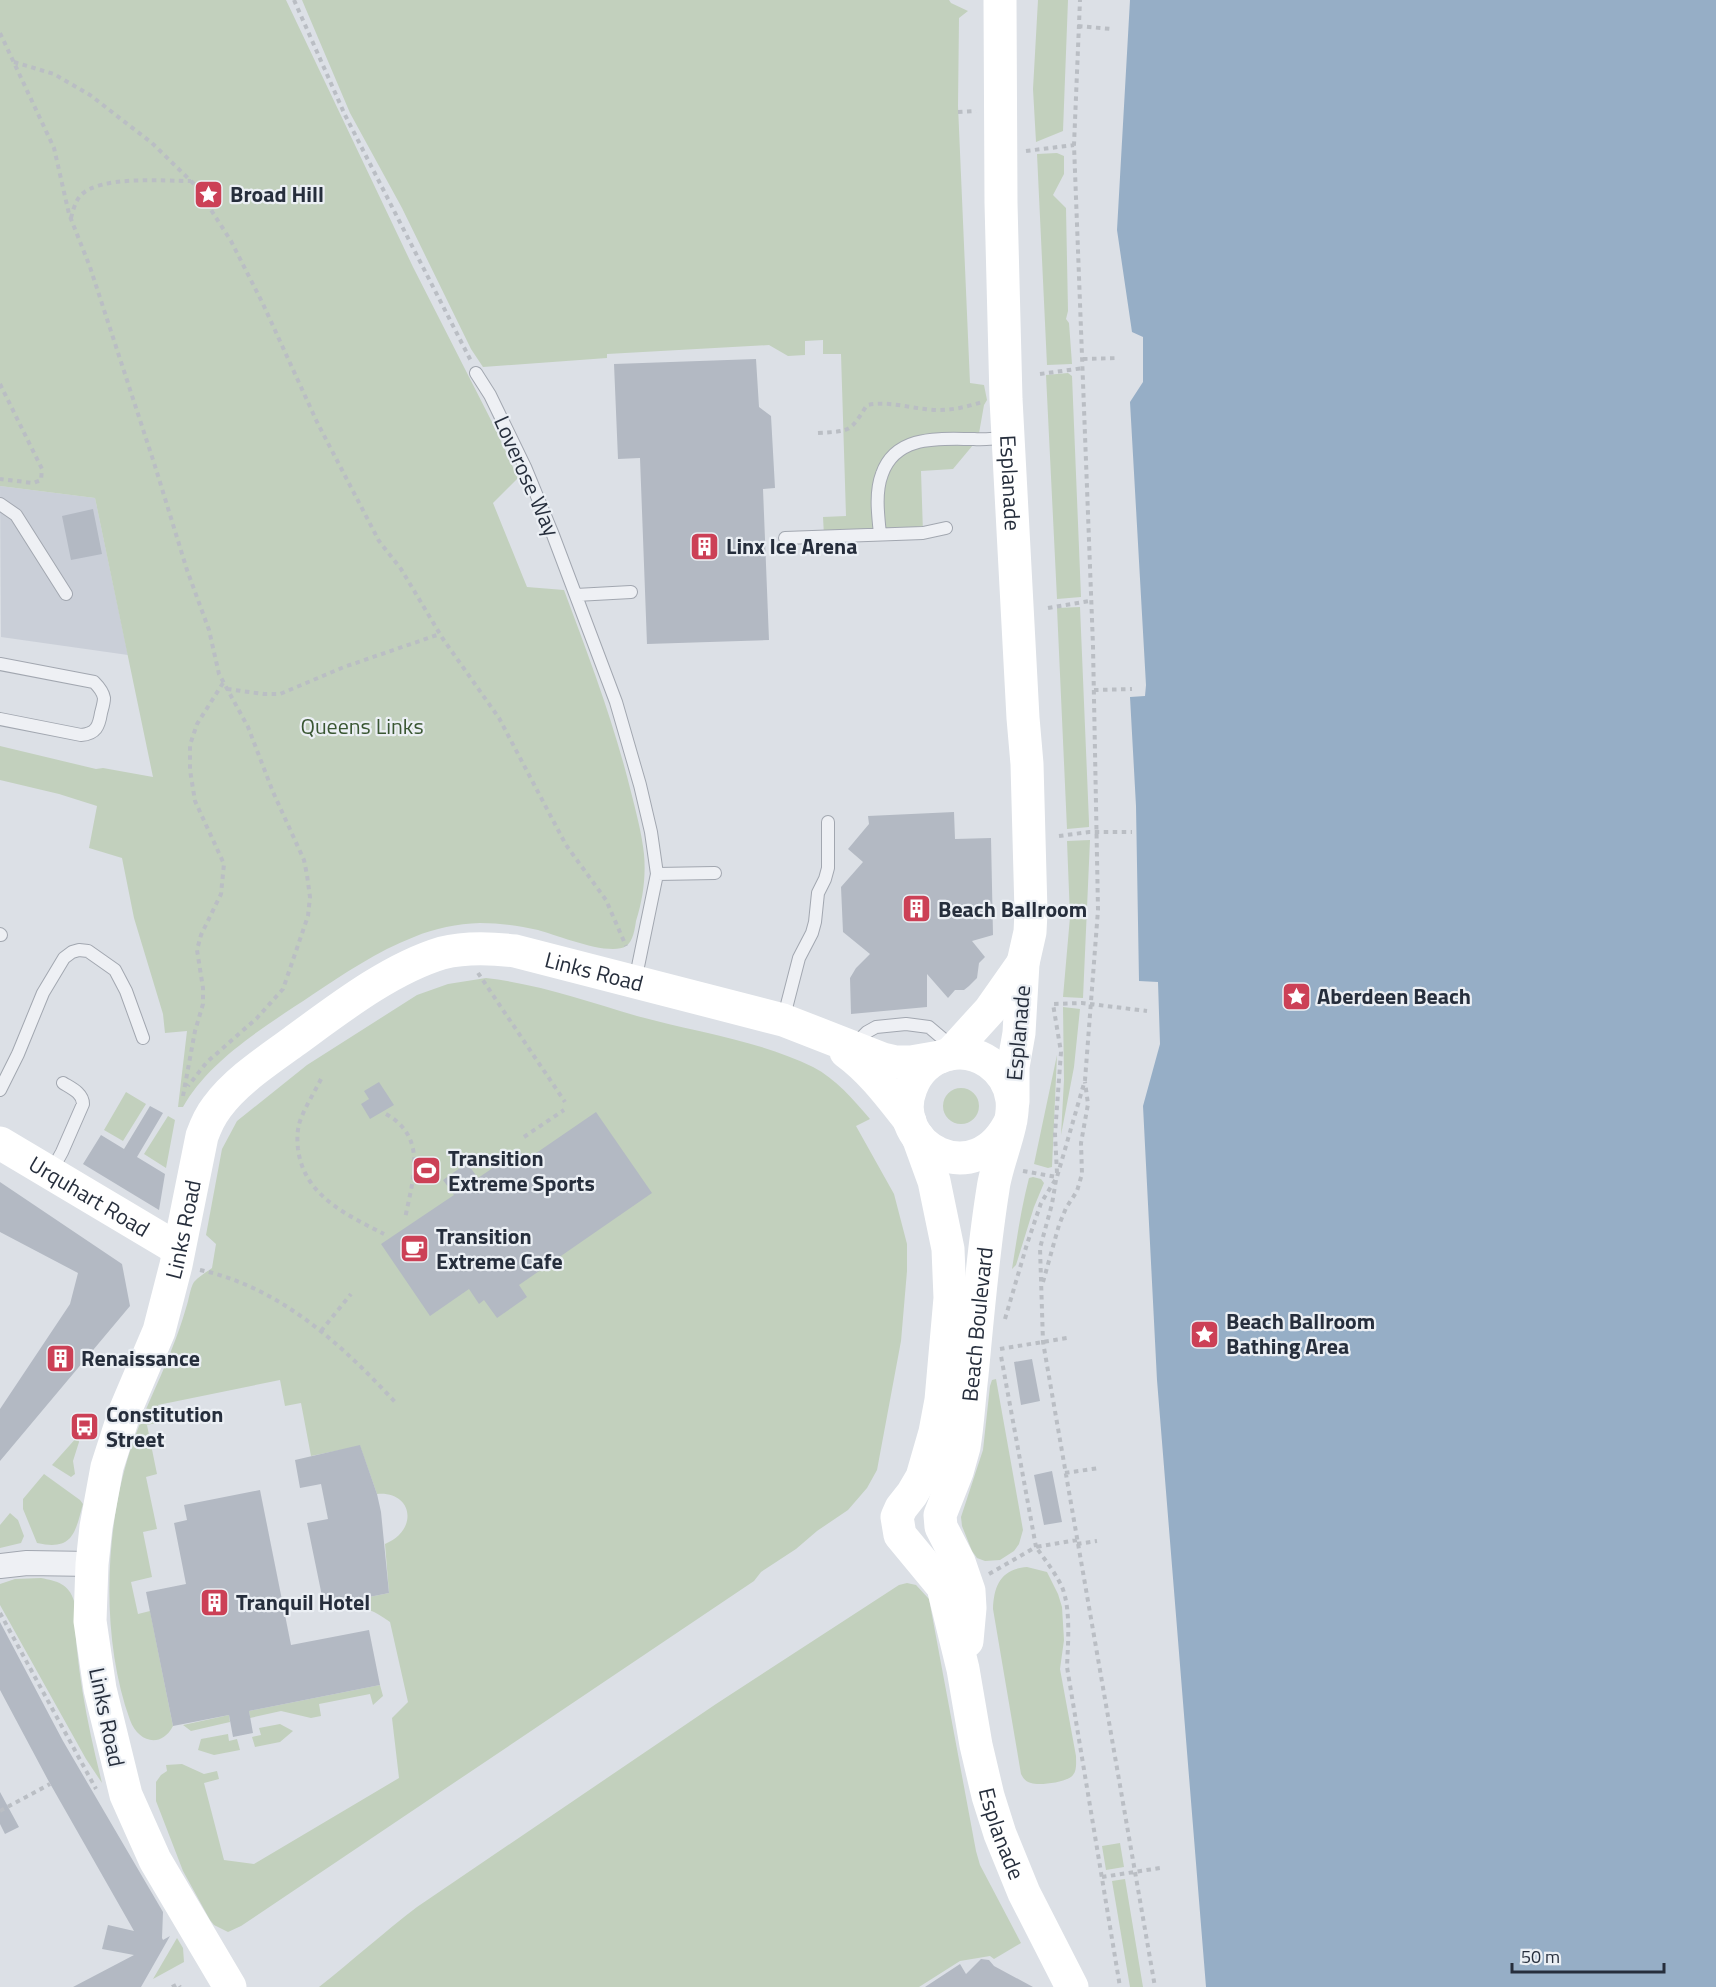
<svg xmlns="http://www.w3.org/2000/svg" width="1716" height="1987" font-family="'Titillium Web',sans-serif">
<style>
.built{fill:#cacfd8}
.green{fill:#c2d0bd}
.water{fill:#96aec6}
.building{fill:#b3b9c3}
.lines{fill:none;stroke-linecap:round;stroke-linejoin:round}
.lane-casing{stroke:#a2a7b0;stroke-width:14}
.street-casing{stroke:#a2a7b0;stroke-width:26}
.path{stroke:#babec4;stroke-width:4;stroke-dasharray:4.5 4.5;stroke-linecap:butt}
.lane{stroke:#eef0f4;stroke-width:12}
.street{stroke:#eef0f4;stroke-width:24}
.secondary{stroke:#fff;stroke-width:33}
.labels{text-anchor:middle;stroke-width:4.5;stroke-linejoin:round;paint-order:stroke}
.poi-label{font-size:22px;font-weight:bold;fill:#262e3c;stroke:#ebeff4;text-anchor:start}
.street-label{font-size:22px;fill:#262e3c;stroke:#ebeff4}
.park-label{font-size:22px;fill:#3a5733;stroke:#ebeff4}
</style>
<rect width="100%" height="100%" fill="#dce0e6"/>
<!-- built -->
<path class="built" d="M0,486l95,12 33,157 -127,-18z"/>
<!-- green -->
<path class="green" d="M0,0h286l127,267 80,157 25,54 -25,25 34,84 37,3c25,67 50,133 67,202 5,20 11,42 13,62 2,23 -1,45 -8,67 -1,7 -3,21 -10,25 -16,11 -69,-11 -88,-16 -19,-4 -38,-7 -58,-7 -23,1 -45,5 -66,14 -37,14 -70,37 -102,58 -46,31 -102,64 -129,112h-5l9,-76 -22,2 -2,-19 -29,-96 -12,-60 -33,-10 8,-42 -38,-12 -59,-14v-34l96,23 7,-1 50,9 -58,-279 -95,-12z
M302,0h647l2,3 17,8 -9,7 -1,88 12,277 14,2 3,15 -3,5 -6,34 -25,30 -32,2 2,62 -99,3 -1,-19 23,-1 -5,-162h-18v-14l-18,1v14l-17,1 -19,-11 -162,9v4l-124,9 -12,-18 -69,-141 -52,-95z
M1038,0h30l-5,131 -27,11 -3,-53z
M1057,153l7,3v18l-11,21 13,13 2,103 -2,8 3,4 3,41 -25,1 -10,-211z
M1068,373l4,3 9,221 -24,2 -11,-224z
M1080,607l9,215v5l-22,2 -10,-221z
M1090,840l-7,158 -20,-1 7,-80 -3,-76z
M486,978c52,6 101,23 151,38 58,16 121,24 176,51 23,12 40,32 57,52l-14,7 38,68 13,50v27l-6,70 -24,129 -10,18 -19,22 -31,21 -21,18 -35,23 -7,9 -498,335 -15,10 -13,6 -14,-7 -4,-5 -27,-49 -27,-70v-19l5,-7 6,-4 -1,-6 16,-1 22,10 13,-3 2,8 -15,4 20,77 30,4 145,-86 -7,-60 16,-16 -18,-80c-22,-16 -33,-17 -60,-13l-1,-4 60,-12 -4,-49c34,-14 28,-53 -8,-50l-17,-48 -49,10 -10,-53 -16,3 -5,-26 -122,25 3,17 -14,3 10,49 -11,3 11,52 -14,3 9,45 -21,5 7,32 12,-3 23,115c-12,23 -35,16 -43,-6 -29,-80 -26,-188 0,-269 11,-35 28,-66 41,-100 6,-15 11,-29 15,-43 3,-8 4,-20 8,-26 5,-6 13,-10 18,-14l4,-24 -10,-9 16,-86 15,-28 70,-56 110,-70 31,-11z
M1063,1007l17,2 -6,58 -13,68 3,-55z
M1057,1055l-5,112 -4,1 -14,-4z
M943 1106a18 18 0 1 1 36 0a18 18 0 1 1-36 0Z
M126,1092l20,12 -23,37 -19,-11z
M168,1116l7,4 -9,48 -22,-14z
M1033,1177l8,2 3,4 -10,24 -18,58 -4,4c5,-31 9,-60 17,-91z
M996,1379l27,151 -4,14 -5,7 -14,9 -15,1 -8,-3 -5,-7 -10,-25 -1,-9 22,-67 7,-64 2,-6z
M78,1436l1,6 -6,19 2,13 -4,3 -19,-12z
M44,1474l36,26 3,4c-8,29 -10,47 -46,39l-14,-34v-10z
M10,1513l8,7 6,16 -3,7 -21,5v-23z
M1027,1567l20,5 11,22 4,13 2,33 -4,29 16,87c0,7 1,14 -3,19 -5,7 -33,11 -42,8 -5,-1 -8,-5 -10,-9l-28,-165c1,-24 8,-40 34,-42z
M41,1578c16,3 28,6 33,23 1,62 13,122 28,182l-16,-24 -86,-154v-21l15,-5z
M907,1583l9,2 13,14 47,252 4,14 41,78 -27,16 -4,-3 -30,5 -41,26h-600c33,-26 64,-54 98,-80l299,-203 183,-119z
M380,1685l3,11 -10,9 -3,-11 -51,10 2,12 -10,2 -30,-7 -31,7 -1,-7z
M229,1715l1,7 -39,9 -8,-6z
M280,1724l13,7 -13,11 -25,5 -3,-10 9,-2 -2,-7z
M228,1734l1,7 8,-2 3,11 -26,5 -16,-5 3,-11z
M1120,1843l4,24 -18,3 -4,-24z
M1125,1879l18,108h-13l-18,-106z
M177,1938l6,10 1,14 -31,17z"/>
<!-- water -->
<path class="water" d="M1130,0h586v1987h-510l-49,-607 -14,-274 17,-62 -2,-62 -19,-1 -3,-175 -6,-109 15,-1 1,-11 -16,-283 13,-20v-45l-11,-5 -15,-102z"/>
<!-- building -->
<path class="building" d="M756,359l3,48 12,9 4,72 -12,1 6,151 -122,4 -7,-186 -22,1 -4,-95z
M93,509l9,45 -31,6 -9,-44z
M954,812l1,27 36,-1 2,97 -21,6 13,16 -6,6 -2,15 -8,8 -5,4h-9l-7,8 -21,-24v33l-76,7 -1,-36 6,-10 14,-14 -27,-22 -2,-45 22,-25 -15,-13 21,-25 -1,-8z
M379,1082l15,23 -24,14 -9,-15 8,-5 -5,-8z
M150,1106l13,7 -26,44 28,17 -6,36 -76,-46 18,-29 23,14z
M596,1112l56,81 -133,92 8,12 -30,21 -13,-18 -5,4 -10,-15 -39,27 -49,-72 73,-49 -11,-15 24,-17 11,15 41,-28 7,10z
M0,1182l122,82 8,42 -130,155v-52l70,-105 8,-31 -78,-41z
M1032,1359l8,42 -19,4 -7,-43z
M360,1445l17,49 4,18 8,81 -65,13 -17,-83 21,-4 -7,-35 -21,4 -5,-28z
M1052,1471l10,51 -18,3 -10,-50z
M260,1490l31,155 78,-15 11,55 -131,26 4,22 -20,4 -4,-22 -56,11 -27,-134 40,-8 -12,-61 13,-3 -3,-15z
M0,1622l63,119 100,171 -1,26 1,2 7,-4 -29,51h-68l61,-32 -32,-6 6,-24 26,6 -86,-151 -48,-90z
M0,1792l19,35 -14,7 -5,-10z
M981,1959l8,1 5,6 39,21h-108l35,-23 6,10z"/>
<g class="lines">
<defs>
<path id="lane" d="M476,373l14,22 35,72 28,68 63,167 24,83 11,47 6,42 -22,107
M0,504l16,11 50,79
M880,534c-2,-19 -5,-42 2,-60 14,-40 58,-35 92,-35 11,1 22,-1 33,-1
M785,538l138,-5 23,-5
M576,595l55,-3
M0,664l94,18c4,4 9,10 10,16 0,5 -2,11 -3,15 -2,13 -5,21 -20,22l-81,-16
M657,874l58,-1
M0,934l1,1
M783,1020l16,-62 13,-25 3,-11 3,-29 7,-14 3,-11v-46
M855,1044l12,-12 9,-5 30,-3 23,3 26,22
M0,1090l18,-36 25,-61 21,-35 8,-6 7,-2 9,1 27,19 11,21 17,47
M51,1172l11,-20 21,-48c0,-11 -12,-16 -20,-21"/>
<path id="street" d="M0,1566l27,-3 65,1"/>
</defs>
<!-- lane casing -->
<use href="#lane" class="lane-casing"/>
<!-- street casing -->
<use href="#street" class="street-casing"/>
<!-- path -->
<path class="path" d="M294,0l51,115 126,246
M1078,26l33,3
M0,33l54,115 15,66 21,53 65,199 32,104 22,60 10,44 29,53 25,65 31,68 3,15 3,22 -2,19 -25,73 -26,29 -50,44 -19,24
M14,62l40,12 36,21 62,48 43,42 36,56 32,63 54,118 62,119 22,28 42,70 56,79 67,127 40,55 20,46
M958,112l18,-1
M1026,151l48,-6
M71,218c2,-7 4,-16 9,-22 19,-21 84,-15 111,-15
M1083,359l36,-1
M1040,374l44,-6
M0,384l42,85 -1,11 -8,3 -33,-4
M818,433c33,-2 32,-1 49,-28 20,-4 39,2 58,4 19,3 39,-1 57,-7
M1048,608l42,-7
M227,689l37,5h16l64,-27 96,-33
M1094,690l38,-1
M1059,836l30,-4h43
M478,973l87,129
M321,1079c-7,14 -16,28 -21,42 -3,9 -3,19 -2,28 6,47 49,66 86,85
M183,1096l12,-65 8,-27v-16l-6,-38 4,-15 20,-41 3,-30 -29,-63 -5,-31v-25l7,-21 26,-41
M386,1114c43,24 26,67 19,105
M524,1137l40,-27
M1023,1171l34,6
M1057,1173l-2,-39 6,-82 -8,-48 29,-1 65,8
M1056,1180l-4,24 -12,44 3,94 112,645
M200,1270c80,17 142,75 195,132
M1043,1282l16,-57 7,-17 11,-17 5,-17 -1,-31 7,-39 -3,-22
M1005,1319l22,-75 14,-41 16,-26 28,-97 13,-170 -5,-264 -19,-501 6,-145
M321,1331l30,-37
M1000,1349l67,-11
M1065,1473l34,-5
M1077,1540l-41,7c9,13 19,25 26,40 9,22 6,56 5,80l53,320
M1077,1544l20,-3
M989,1574l47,-27 -35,-191
M0,1613l96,176
M0,1811l50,-27
M1102,1877l58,-9
M172,1987l6,-3 2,3"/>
<!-- lane -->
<use href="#lane" class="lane"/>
<!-- street -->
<use href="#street" class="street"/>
<!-- secondary -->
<g class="secondary">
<path id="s1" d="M1000,0l1,203 5,196 17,319 4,46 4,148 -1,20 -7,31 -4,70 -6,34v35"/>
<path d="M846,1052c26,19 44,44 64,69"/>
<path d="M950,1054l40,-44 33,-47"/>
<path id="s2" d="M918,1137l16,44 14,68 2,49 -9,102 -6,32 -13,45 -10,17 -11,14 -4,9 3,18 43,52 20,82 13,76 12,51 12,38 24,59 48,94"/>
<path id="s3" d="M0,1143l178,106"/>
<path id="s4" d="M967,1641l3,-33 -1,-17 -10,-29 -18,-35 -1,-12 17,-43 7,-25c4,-24 5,-48 8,-72 6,-62 11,-124 21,-186 3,-26 22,-64 19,-89 -4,-31 -35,-54 -66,-45 -17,5 -29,17 -35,33 -23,57 65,107 100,32"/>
<path id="s5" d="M230,1987l-75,-127 -29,-65 -26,-106 -10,-68 2,-57 4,-37 11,-60 18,-56 34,-80 17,-66 26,-129c4,-11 8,-20 15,-29 19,-26 50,-46 76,-65 44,-32 96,-73 149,-89 24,-6 48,-5 73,-2l268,69 100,39 13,3h15l29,-5"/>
</g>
</g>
<!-- icons -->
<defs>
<symbol id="sight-square" viewBox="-11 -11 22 22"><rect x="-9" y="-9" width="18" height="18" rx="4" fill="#cc4056" stroke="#ebeff4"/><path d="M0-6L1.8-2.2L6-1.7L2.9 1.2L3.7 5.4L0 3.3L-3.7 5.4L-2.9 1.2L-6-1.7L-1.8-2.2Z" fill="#fff"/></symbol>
<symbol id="building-square" viewBox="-11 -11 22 22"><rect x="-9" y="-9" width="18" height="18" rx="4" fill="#cc4056" stroke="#ebeff4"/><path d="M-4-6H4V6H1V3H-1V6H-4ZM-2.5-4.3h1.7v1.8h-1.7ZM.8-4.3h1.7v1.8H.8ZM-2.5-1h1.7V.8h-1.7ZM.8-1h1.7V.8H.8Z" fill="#fff"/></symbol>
<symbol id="stadium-square" viewBox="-11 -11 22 22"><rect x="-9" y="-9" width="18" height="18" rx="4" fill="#cc4056" stroke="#ebeff4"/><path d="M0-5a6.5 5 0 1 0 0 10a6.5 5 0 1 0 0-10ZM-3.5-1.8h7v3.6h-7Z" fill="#fff"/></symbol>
<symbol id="cafe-square" viewBox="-11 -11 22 22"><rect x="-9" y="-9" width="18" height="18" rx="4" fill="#cc4056" stroke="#ebeff4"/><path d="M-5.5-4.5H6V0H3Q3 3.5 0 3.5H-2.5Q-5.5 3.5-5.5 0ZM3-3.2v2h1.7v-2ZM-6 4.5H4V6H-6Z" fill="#fff"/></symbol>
<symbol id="bus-square" viewBox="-11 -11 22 22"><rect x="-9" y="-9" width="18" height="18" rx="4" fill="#cc4056" stroke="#ebeff4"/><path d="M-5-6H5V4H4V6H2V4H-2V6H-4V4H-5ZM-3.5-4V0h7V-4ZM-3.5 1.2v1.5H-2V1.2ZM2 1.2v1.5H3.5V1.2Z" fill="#fff"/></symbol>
</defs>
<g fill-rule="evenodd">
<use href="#sight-square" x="192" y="178" width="33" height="33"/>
<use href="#building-square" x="688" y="530" width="33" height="33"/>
<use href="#building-square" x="900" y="892" width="33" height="33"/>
<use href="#sight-square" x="1280" y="980" width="33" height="33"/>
<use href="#stadium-square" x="410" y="1154" width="33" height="33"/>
<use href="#cafe-square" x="398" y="1232" width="33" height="33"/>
<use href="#sight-square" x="1188" y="1318" width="33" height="33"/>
<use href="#building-square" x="44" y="1342" width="33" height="33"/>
<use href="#bus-square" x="68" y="1410" width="33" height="33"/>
<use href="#building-square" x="198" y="1586" width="33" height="33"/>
</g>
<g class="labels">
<!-- poi labels -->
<g class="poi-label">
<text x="230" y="202">Broad Hill</text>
<text x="726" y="554">Linx Ice Arena</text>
<text x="938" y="917">Beach Ballroom</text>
<text x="1317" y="1004">Aberdeen Beach</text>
<text x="448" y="1166">Transition<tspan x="448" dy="25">Extreme Sports</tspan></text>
<text x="436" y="1244">Transition<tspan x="436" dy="25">Extreme Cafe</tspan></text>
<text x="1226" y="1329">Beach Ballroom<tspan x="1226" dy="25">Bathing Area</tspan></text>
<text x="81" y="1366">Renaissance</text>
<text x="106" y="1422">Constitution<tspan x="106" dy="25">Street</tspan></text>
<text x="236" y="1610">Tranquil Hotel</text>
</g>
<!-- street labels -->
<g class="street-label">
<text transform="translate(527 476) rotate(66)" y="8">Loverose Way</text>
<text dy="8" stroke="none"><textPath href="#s1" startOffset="483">Esplanade</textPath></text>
<text dy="8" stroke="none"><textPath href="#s5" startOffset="1360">Links Road</textPath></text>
<text transform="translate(1018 1033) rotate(-85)" y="8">Esplanade</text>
<text dy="8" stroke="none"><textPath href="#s3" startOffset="104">Urquhart Road</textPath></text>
<text dy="8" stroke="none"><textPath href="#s5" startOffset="802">Links Road</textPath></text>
<text dy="8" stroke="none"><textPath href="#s4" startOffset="328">Beach Boulevard</textPath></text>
<text transform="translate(107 1717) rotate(78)" y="8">Links Road</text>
<text dy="8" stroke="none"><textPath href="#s2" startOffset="734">Esplanade</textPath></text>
</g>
<!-- park labels -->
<g class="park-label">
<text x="362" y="734">Queens Links</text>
</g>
</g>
<!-- scale -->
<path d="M1512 1963v9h152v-9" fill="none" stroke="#262e3c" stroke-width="3"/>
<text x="1521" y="1963" font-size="18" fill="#262e3c" stroke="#ebeff4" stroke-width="4.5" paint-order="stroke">50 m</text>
</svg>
